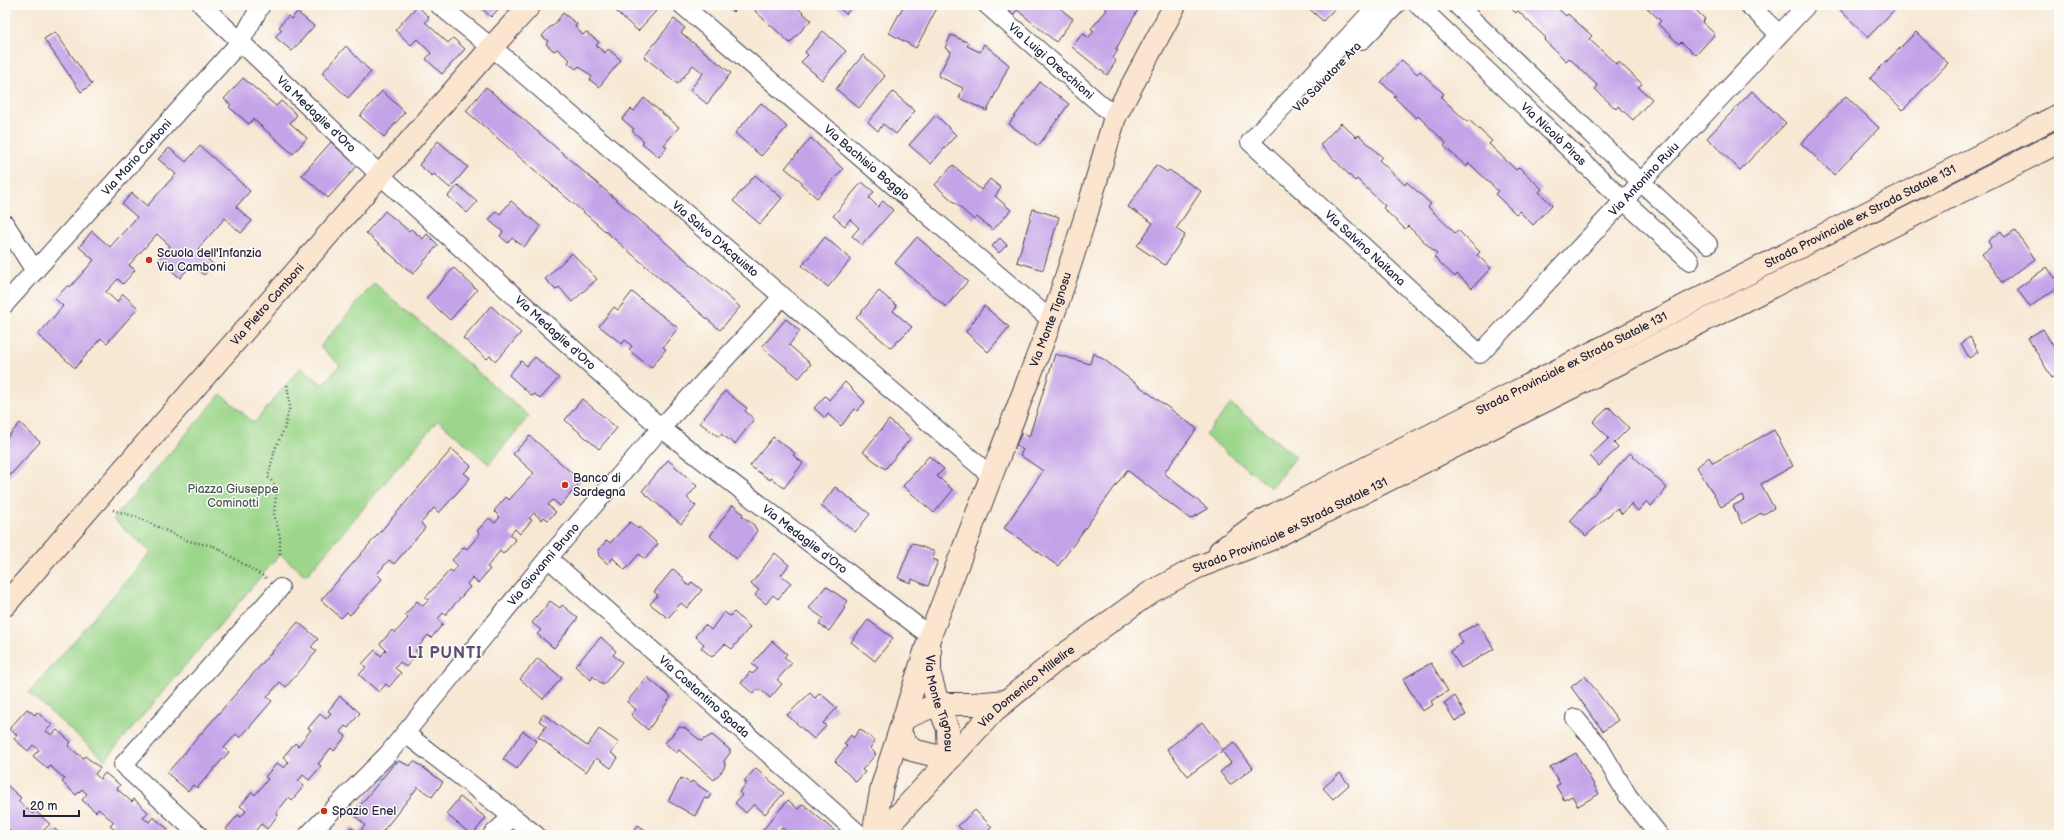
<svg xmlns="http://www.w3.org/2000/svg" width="2064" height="840" font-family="'Balsamiq Sans',sans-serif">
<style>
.green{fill:#9bd68a;stroke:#5e7c62}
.building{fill:#c5a3e8}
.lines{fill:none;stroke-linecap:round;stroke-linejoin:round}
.street-casing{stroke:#424052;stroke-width:20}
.secondary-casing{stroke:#424052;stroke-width:24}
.path{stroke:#424052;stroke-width:2.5;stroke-dasharray:1 3;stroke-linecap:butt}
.street{stroke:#fff;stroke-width:18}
.secondary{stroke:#fce5cf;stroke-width:22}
.poi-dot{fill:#c8321e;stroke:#fdfcf7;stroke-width:1.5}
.labels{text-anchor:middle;stroke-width:3;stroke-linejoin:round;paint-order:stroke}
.street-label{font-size:12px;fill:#22223b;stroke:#fdfcf7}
.poi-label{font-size:12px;fill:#22223b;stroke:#fdfcf7;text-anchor:start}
.park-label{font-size:12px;fill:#465853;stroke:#fdfcf7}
.district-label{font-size:16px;font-weight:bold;letter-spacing:1px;fill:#5b4f78;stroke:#fdfcf7}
</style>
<rect width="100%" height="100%" fill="#fdfcf7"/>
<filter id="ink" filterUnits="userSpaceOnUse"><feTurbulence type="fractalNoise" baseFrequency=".025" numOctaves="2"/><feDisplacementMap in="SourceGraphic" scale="8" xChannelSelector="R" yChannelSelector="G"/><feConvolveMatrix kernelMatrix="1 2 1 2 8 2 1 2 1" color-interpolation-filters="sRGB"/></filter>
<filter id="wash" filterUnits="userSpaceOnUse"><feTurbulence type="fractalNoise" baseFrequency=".012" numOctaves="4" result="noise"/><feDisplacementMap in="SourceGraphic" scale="16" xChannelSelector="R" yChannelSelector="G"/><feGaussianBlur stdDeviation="0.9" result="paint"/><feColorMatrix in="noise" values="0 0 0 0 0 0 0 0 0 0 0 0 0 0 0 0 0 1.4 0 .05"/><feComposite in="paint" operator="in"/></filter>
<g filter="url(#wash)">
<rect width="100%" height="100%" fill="#f7e8d4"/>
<!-- green -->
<path class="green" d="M374,283l155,133 -40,48 -51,-44 -132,156 -26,-22 -175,206 -76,-67 122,-141 -38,-33 108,-125 33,29 47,-56 22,18 17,-20 -20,-18z
M1231,404l65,53 -25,31 -66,-53z"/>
<g id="blocks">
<!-- building -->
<path class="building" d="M478,5h24l-11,12z
M609,5h41l6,6 -18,20z
M725,5h14l-6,7z
M760,5h34l17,15 -21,23 -35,-32z
M835,5h18l-7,9z
M904,5h28l5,3 -21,40 -27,-15z
M1003,5h53l17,14 -17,23 -39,-32 -3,4z
M1105,5l35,1 -24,43 2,1 -5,8 3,3 -9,14 -35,-28 11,-14 5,5 6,-7 -3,-2 16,-19 -3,-3z
M1305,5h33l-15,16z
M1507,5h47l12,11 2,-2 24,22 -3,3 27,25 3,-2 23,22 -4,3 14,12 -19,21 -15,-14 -2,3 -21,-20 3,-3 -29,-28 -3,3 -22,-21 2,-2 -28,-27 -2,2z
M1644,5h47l14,14 -3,3 13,12 -19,21 -15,-13 -2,2 -21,-20 3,-3z
M1835,5h64l-31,32z
M417,6l12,11 -4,5 23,21 5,-5 12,11 -23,25 -16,-15 5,-6 -14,-14 -6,6 -16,-15z
M297,12l17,14 -22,25 -17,-14 7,-7 -3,-3 9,-11 3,3z
M563,13l14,11 -2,3 8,8 3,-3 13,10 -3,3 9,8 3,-4 13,11 -22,27 -9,-7 2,-3 -13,-11 -3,3 -8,-6 2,-3 -13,-11 -3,2 -8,-7 2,-3 -6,-5 7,-8 5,-3z
M674,19l11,9 -4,5 50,40 -24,31 -17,-14 13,-17 -10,-8 -15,19 -34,-27z
M823,31l23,20 -24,29 -21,-18 7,-7 -3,-3z
M55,32l37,52 -11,8 -37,-53z
M1916,32l32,31 -45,47 -33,-32z
M951,35l18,8 -2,3 13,6 4,-8 25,21 -22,46 -28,-13 4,-10 -25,-12 13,-25 -6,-3z
M346,46l25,26 -23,26 -26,-25z
M863,55l22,21 -26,32 -23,-19z
M1402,60l15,14 3,-3 24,23 -3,3 26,25 2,-2 23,21 -3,3 27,26 3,-3 23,22 -3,3 13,13 -19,20 -14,-14 -3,3 -21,-20 3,-3 -29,-28 -3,3 -22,-20 2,-3 -28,-27 -2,2 -22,-21 2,-1 -15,-14z
M243,78l33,28 5,-5 16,14 -7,8 17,15 -14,16 -40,-35 -4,5 -20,-17 2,-2 -7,-6z
M1040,82l29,22 -31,42 -29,-22z
M486,87l254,220 -20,23 -254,-219z
M382,91l23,21 -21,25 -24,-21z
M1752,91l34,32 -46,47 -33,-32z
M893,92l22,19 -19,23 -13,-10 -5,7 -10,-9z
M1846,96l33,32 -45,47 -33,-32z
M644,98l35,29 -15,18 3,2 -8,10 -17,-14 2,-2 -12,-10 2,-2 -12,-10 9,-10 3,2z
M761,103l26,24 -26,29 -26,-23z
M936,115l20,20 -25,29 -22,-19z
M1341,123l15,14 3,-2 23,22 -3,3 26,25 2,-3 24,22 -3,3 27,26 3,-3 22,22 -3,3 14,13 -19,20 -15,-14 -2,3 -21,-20 3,-3 -29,-28 -3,3 -22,-21 2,-2 -28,-27 -2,2 -35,-36z
M811,138l32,31 -26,29 -16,-14 1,-2 -17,-14z
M438,141l30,26 -18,21 -16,-14 -2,2 -13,-11z
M331,142l26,24 -29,32 -26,-23z
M200,146l50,45 -14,16 16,14 -11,12 -16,-15 -28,32 16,14 -9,11 -12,-11 -12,14 -21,-19 11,-13 -13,-12 -28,31 6,5 -12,14 -5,-5 -12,13 11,10 6,-8 15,14 -31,35 -6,-5 -26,30 -37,-33 25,-29 -8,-7 13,-14 2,2 24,-27 -15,-13 13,-16 18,16 27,-30 -15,-13 10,-11 15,13 29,-32 -18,-15 11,-11 17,14z
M953,165l28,25 9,-11 11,9 -6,8 16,14 -18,20 -16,-13 -3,3 -39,-35z
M1156,165l11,7 2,-2 32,21 -25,38 9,6 -20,30 -28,-19 16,-23 -25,-16z
M755,175l27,23 -22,26 -27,-23z
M862,182l12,10 -5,6 9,9 5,-6 10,9 -31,35 -10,-9 7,-8 -9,-9 -5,7 -12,-10z
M458,185l19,17 -10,11 -19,-17z
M511,201l30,26 -17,20 -12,-9 -4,5 -8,-7 3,-4 -14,-12 7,-9 4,3z
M1033,209l26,8 -16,53 -26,-8z
M385,211l24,20 2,-2 12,10 4,-5 11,11 -25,29 -47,-41z
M2015,230l20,29 -33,24 -20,-29 9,-7 -3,-6 13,-10 4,6z
M825,237l26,22 -23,28 -26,-21z
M917,237l51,44 -22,26 -51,-44z
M1000,238l7,7 -8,8 -7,-7z
M572,253l25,26 -25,23 -13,-15 -3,3 -11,-11z
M2047,267l8,11 4,-3v11l-29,21 -13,-18z
M454,268l23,22 -27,30 -24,-22z
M879,291l18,15 -4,5 19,16 -21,21 -35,-30z
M632,292l46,36 -15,19 3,2 -15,19 -22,-18 3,-4 -7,-6 -3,4 -23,-18 15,-19 4,3z
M491,306l30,27 -25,28 -6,-5 -3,3 -24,-21z
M984,306l25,21 -21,25 -22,-20z
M786,319l14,12 -11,14 22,19 -12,14 -37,-31z
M2043,329l16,27v18l-7,4 -24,-40z
M1970,337l8,15 -9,6 -8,-15z
M1093,353l10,6 94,70 -33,44 44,36 -18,10 -63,-49 -69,96 -54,-38 39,-57 -23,-16 3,-5 -7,-5 6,-13 7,5 26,-83 35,10z
M535,357l24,21 -19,21 -5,-5 -3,2 -23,-21 12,-14 6,5z
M845,382l20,20 -8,9 -2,-2 -14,17 -13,-12 -3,4 -11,-10 11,-12 4,4z
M725,391l22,17 -2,3 9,8 -19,25 -14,-10 -2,3 -19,-14z
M582,399l35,29 -18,21 -34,-29z
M1609,407l20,21 -15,15 4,5 -19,18 -9,-10 19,-18 -16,-16z
M889,420l22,18 -26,31 -22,-17z
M20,423l20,19 -35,39v-41z
M1774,430l19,36 -32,18 13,24 -12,7 -1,-2 -19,11 -9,-18 11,-6 -2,-5 -21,12 -24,-40 12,-10 4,6z
M530,436l51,45 -21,25 -7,-6 -5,5 8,7 -8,8 -4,-3 -2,3 -8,-7 -5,5 3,2 -12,14 -5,-5 -5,6 6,5 -13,14 -3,-3 -13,16 3,2 -12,14 -6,-5 -5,6 3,3 -25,28 -2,-2 -5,6 5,5 -12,14 -3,-3 -13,16 3,2 -12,14 -6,-5 -5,6 6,5 -12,14 -3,-3 -7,8 -20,-17 7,-8 -4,-3 13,-14 6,6 5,-6 -6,-6 12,-14 3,3 13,-15 -3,-3 12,-14 6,5 6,-6 -4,-2 25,-28 3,2 5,-6 -6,-6 12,-13 3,2 13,-15 -3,-3 12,-13 6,5 5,-6 -6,-6 12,-14 3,3 25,-27 -21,-19z
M773,437l22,16 -2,2 10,8 -19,25 -13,-10 -1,2 -20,-14z
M452,449l19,17 -7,7 6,5 -31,35 -5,-5 -13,15 4,5 -31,36 -5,-4 -12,14 5,5 -32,36 -3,-3 -6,6 -20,-18z
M1630,453l37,35 -16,18 -4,-5 -9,10 -7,-7 -9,10 -5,-6 -31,28 -16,-15z
M929,456l15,13 -7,7 16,14 -19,23 -31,-27z
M668,460l29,26 -10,12 9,8 -15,18 -39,-33z
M835,487l35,27 -15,18 -34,-26z
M733,505l10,9 -1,2 12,9 3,6 -20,28 -27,-23z
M630,522l8,7 1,-2 19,17 -13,15 -6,-5 -14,16 -12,-12 -5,6 -9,-8 -1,-6 9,-10 3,3z
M912,543l23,9 -3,7 6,2 -10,25 -16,-7 -1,4 -13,-5z
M775,553l14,12 -8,10 10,8 -13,16 -5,-4 -7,9 -11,-9 4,-5 -8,-6z
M673,569l11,9 -2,2 7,6 3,-4 10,8 -15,18 -6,-5 -13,15 -18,-14 8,-9 -4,-3z
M826,586l21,15 -4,6 2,1 -16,23 -10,-7 4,-6 -14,-10z
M550,601l10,7 2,-3 16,13 -24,30 -17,-14 4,-4 -9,-7z
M724,612l6,4 4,-4 16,15 -18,22 -7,-5 -13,13 -11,-9 3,-4 -9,-8 10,-11 6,5z
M868,620l25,18 -18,23 -24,-19z
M298,622l20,17 -7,8 6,4 -31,36 -6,-5 -13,15 5,4 -32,37 -4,-4 -12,14 5,4 -32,36 -4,-3 -5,6 -21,-18z
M1478,623l16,26 -33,19 -11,-17 13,-8 -5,-9z
M601,637l15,14 -3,4 9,7 -19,23 -10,-9 -2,4 -16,-14z
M772,641l15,13 -3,3 8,6 -15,17 5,4 -12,14 -9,-8h-5l-3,4 -12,-11 9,-11 2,2 6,-5 -6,-5z
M538,658l24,20 -19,21 -23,-20z
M1431,663l17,28 -17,10 2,4 -11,6 -19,-32z
M1585,676l33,44 -15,11 -32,-44z
M647,677l24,20 -23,33 -17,-15 5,-6 -9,-7z
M810,693l5,5 5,-5 17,15 -14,15 3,3 -12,13 -27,-24z
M340,696l20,17 -12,15 -3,-2 -5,6 6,4 -12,15 -3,-3 -13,16 3,2 -12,14 -6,-5 -5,6 6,5 -12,14 -3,-3 -13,16 2,2 -11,14 -6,-5 -5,6 2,2 -2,3h-23l-7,-6 12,-14 3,2 5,-6 -6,-5 12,-14 3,3 13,-16 -3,-2 12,-14 7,5 5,-6 -6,-5 12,-14 3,3 13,-16 -3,-2 12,-14 6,5 5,-6 -3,-2z
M1455,696l11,19 -11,6 -11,-18z
M27,709l8,6 2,-3 15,13 -6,6 6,4 5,-5 14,12 -3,4 15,12 2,-2 15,12 -5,6 5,5 5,-6 15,12 -3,4 15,13 2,-3 14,13 -5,6 6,4 4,-5 15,12 -3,4 3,2h-34l-4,-3 -3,3h-6l-11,-9 4,-4 -16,-13 -2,3 -14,-12 5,-6 -5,-5 -6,6 -14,-13 3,-3 -15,-13 -2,3 -15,-13 6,-6 -6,-5 -5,6 -14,-12 3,-4 -8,-6z
M543,714l44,32 12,-17 20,14 -8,10 7,5 -7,10 -15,-10 -10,14 -48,-35 8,-11 -7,-5z
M1202,722l21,28 11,-8 19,26 -23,17 -10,-13 11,-9 -9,-12 -34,25 -21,-27z
M679,727l6,1 16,13 11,-6 18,15v3l-6,8 1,4 -2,5 -9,10 -35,-30 -3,3 -11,-10z
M860,729l15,12 -5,7 6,6 -14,16 3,2 -9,10 -21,-21 12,-15 -3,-2 7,-9 2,3z
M523,731l14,10 -20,28 -14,-10z
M1576,753l23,41 -21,12 -6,-10 -8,4 -8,-14 4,-2 -10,-17z
M399,761l11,5 4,-5 29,21 -11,15 -14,-10 -38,48h-36l7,-8 8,6 6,-8 -12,-11 40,-49z
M756,768l28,25 -19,21 -11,-10 -8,9 -11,-10 7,-8 -3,-3 8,-9 -3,-2z
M1340,773l9,12 -16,14 -10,-11z
M681,778l10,5 1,-2 19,13 -3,5 -4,-1 -9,18 -27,-15z
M7,785l14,13 -3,3 15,13 2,-3 15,13 -6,6 6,5 5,-6 7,6h-47l-10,-9v-39z
M460,797l26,21 -14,17 -26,-21z
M788,800l10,9 5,-5 36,31h-48l-9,-7 -6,7h-11l-4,-3z
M975,810l17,17 -8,8h-17l-9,-9z
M638,825l14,10h-21z"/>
</g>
</g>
<g filter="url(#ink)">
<use href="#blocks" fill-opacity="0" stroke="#424052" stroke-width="1"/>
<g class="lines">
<defs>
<g id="street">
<path id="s1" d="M202,5l178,170 281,253 269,208"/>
<path id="s2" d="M439,5l67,54 484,416"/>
<path id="s3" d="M682,5l369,315"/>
<path id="s4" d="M987,5l128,112"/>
<path id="s5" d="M1378,5l-128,137 230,212 327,-349"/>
<path id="s6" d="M1418,5l206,196 66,60"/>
<path d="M1457,5l184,177 67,62"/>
<path d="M1749,5l30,29"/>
<path d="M1362,40l34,-35"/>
<path d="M5,224l30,47"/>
<path id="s7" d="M5,304l236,-263 20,-36"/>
<path id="s8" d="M548,558l312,277"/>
<path d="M1575,718l23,27 30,51 31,39"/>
<path d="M406,734l130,101"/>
<path d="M199,835l-76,-70 157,-177"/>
<path id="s9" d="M308,835l80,-81 160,-196 113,-130 122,-132"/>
<path d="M492,835l20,-18"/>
</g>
<g id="secondary">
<path id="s10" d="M1220,551l38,-28 801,-408"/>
<path id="s11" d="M5,605l487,-558 38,-42"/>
<path id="s12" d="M930,651v24l8,29 10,25 1,30"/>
<path d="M905,718l33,-14h35l33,-3"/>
<path d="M900,734l12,16 37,9"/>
<path id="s13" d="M873,835l9,-49 48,-150 127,-331 30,-93 28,-95 60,-112"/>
<path id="s14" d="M880,835l114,-124 64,-52 93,-67 47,-25 71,-27 790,-398"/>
</g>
</defs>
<!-- street casing -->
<use href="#street" class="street-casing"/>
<!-- secondary casing -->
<use href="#secondary" class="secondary-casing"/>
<!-- path -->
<path class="path" d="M113,510l24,7 51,24 26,5 52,32
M280,554v-18l-6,-22 3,-27 -9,-10 7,-28 9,-20 6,-22 -3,-24"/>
<!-- street -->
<use href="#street" class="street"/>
<!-- secondary -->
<use href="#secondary" class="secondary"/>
</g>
</g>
<!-- markers -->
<g class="poi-dot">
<circle cx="149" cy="260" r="4"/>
<circle cx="565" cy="485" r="4"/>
<circle cx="324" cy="811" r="4"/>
</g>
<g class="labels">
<!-- street labels -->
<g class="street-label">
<text dy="4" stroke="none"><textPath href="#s4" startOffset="85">Via Luigi Orecchioni</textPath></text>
<text transform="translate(1327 77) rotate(-46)" y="4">Via Salvatore Ara</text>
<text dy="4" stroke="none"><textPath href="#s1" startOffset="158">Via Medaglie d'Oro</textPath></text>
<text dy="4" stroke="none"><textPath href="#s6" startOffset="187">Via Nicolò Piras</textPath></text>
<text dy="4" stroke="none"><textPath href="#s7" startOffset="197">Via Mario Carboni</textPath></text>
<text dy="4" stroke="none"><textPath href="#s3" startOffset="243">Via Bachisio Boggio</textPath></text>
<text dy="4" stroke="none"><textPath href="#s5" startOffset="740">Via Antonino Ruiu</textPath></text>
<text dy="4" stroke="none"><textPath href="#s10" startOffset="723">Strada Provinciale ex Strada Statale 131</textPath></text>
<text dy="4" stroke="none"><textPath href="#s2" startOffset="362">Via Salvo D'Acquisto</textPath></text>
<text dy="4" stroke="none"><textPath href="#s5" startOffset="344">Via Salvino Naitana</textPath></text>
<text dy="4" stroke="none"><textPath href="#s11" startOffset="399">Via Pietro Camboni</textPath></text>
<text dy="4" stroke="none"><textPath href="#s13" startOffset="546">Via Monte Tignosu</textPath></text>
<text dy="4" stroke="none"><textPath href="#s1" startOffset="482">Via Medaglie d'Oro</textPath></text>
<text dy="4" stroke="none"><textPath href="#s10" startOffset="399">Strada Provinciale ex Strada Statale 131</textPath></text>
<text dy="4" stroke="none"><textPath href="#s14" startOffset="520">Strada Provinciale ex Strada Statale 131</textPath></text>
<text dy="4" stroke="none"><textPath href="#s1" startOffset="806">Via Medaglie d'Oro</textPath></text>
<text dy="4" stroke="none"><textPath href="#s9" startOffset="359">Via Giovanni Bruno</textPath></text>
<text dy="4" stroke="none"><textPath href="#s14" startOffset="209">Via Domenico Millelire</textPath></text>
<text dy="4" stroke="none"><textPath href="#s8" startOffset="209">Via Costantino Spada</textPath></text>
<text dy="4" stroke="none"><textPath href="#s12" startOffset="54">Via Monte Tignosu</textPath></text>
</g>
<!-- poi labels -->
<g class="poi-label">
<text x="157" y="257">Scuola dell'Infanzia<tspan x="157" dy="14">Via Camboni</tspan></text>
<text x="573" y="482">Banco di<tspan x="573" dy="14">Sardegna</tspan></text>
<text x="332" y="815">Spazio Enel</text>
</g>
<!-- park labels -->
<g class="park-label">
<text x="233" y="493">Piazza Giuseppe<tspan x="233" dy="14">Cominotti</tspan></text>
</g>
<!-- district labels -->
<g class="district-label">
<text x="445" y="658">LI PUNTI</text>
</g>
</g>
<!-- margin -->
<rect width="2064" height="840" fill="none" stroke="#fdfcf7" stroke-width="20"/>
<!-- scale -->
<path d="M24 810v6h55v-6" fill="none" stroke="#22223b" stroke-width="2"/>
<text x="30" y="810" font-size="12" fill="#22223b" stroke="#fdfcf7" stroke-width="3" paint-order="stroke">20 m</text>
</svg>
